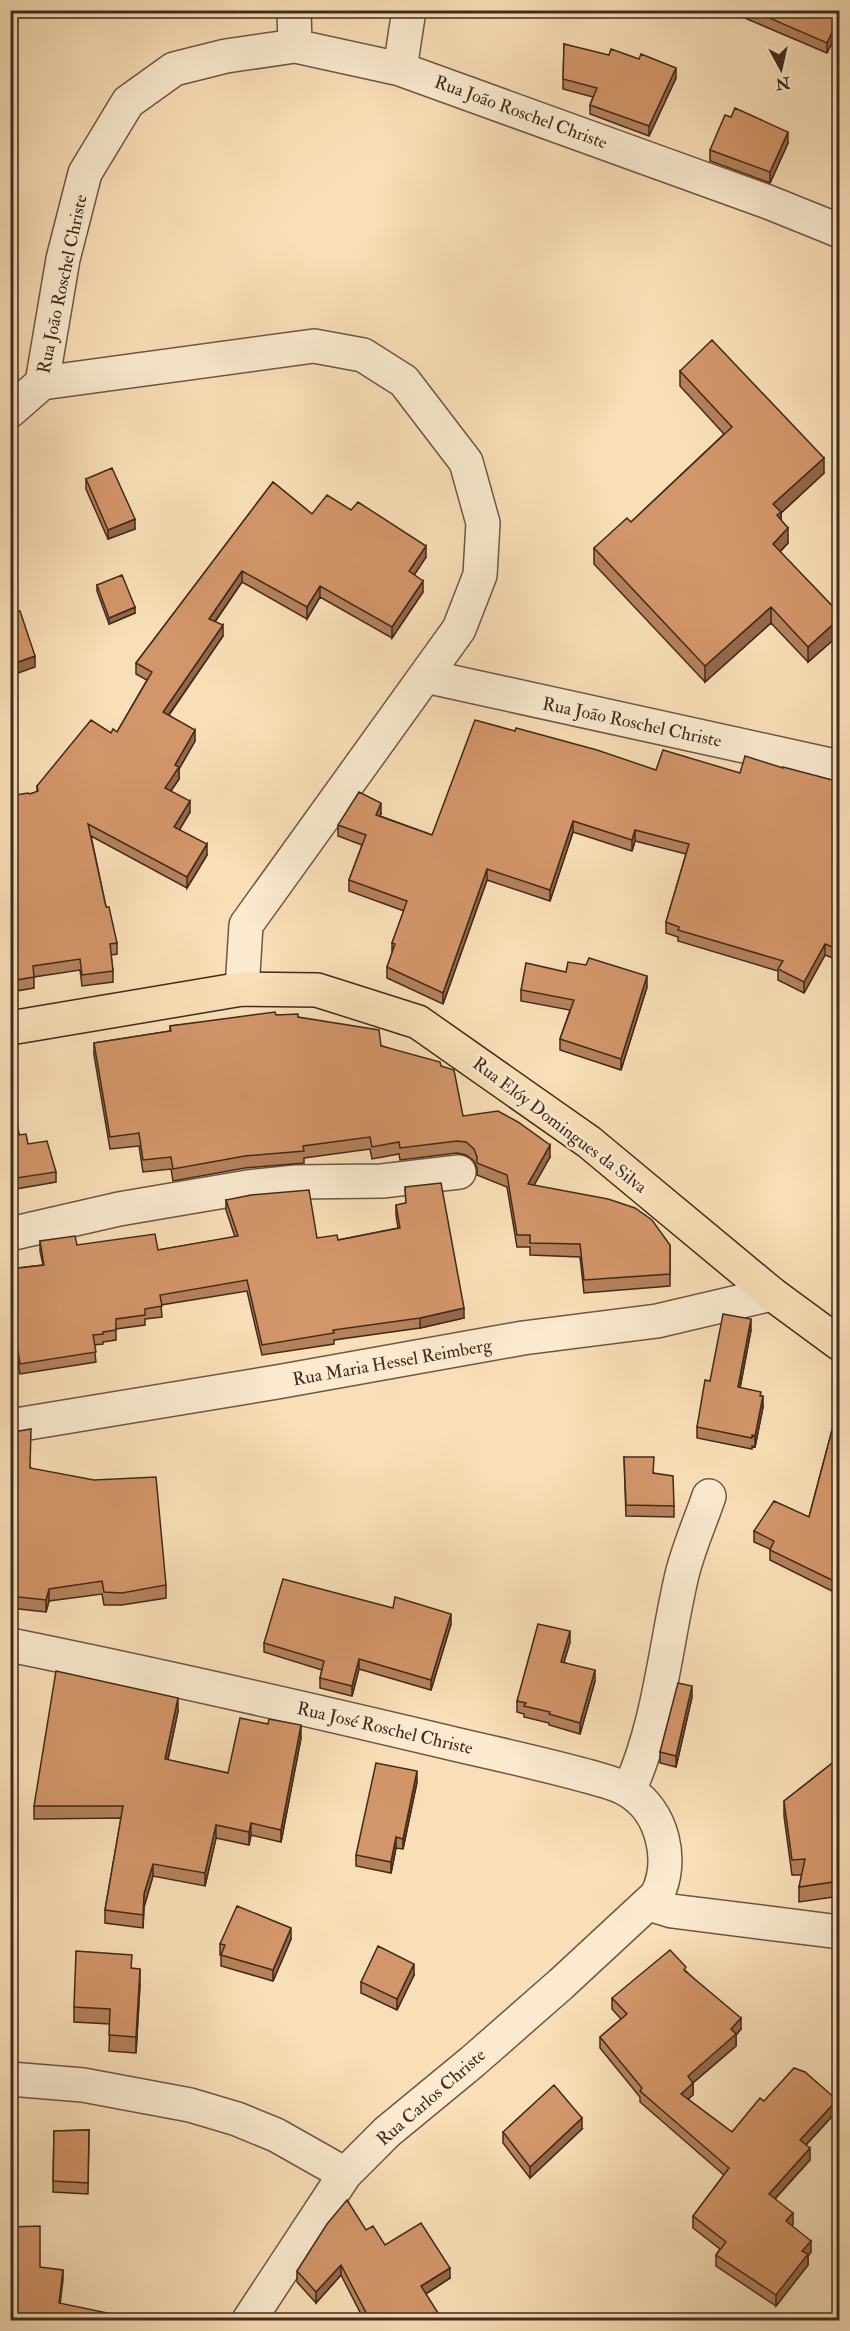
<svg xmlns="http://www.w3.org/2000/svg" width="850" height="2331" font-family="'IM FELL Double Pica',serif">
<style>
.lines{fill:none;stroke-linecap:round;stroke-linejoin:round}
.minor-casing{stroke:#6f5743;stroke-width:36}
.major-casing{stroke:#412a1c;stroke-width:36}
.minor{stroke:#fbead0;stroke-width:33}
.major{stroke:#f9dfb7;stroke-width:33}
.wall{fill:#b5815b;stroke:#412a1c;stroke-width:1.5}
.shaded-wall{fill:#94694a;stroke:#412a1c;stroke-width:1.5}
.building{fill:#d3966a;stroke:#412a1c;stroke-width:1.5}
.labels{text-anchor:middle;stroke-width:5;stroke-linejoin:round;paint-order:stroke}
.street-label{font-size:18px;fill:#412a1c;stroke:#fbead0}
</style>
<rect width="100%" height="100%" fill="#f9dfb7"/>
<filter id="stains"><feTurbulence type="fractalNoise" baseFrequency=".00333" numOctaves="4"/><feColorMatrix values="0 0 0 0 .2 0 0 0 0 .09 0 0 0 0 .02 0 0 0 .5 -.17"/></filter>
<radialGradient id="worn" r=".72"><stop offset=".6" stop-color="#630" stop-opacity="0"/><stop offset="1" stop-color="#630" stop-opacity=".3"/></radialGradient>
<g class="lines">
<defs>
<path id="minor" d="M294,10l1,36
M400,69l9,-59
M42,383l272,-37 49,9 41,26 62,81 17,61 -3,52 -21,54 -213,296 -4,64
M42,383l21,-124 22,-86 43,-71 46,-33 52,-13 69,-10 105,23 368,133 72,29
M10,411l32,-28
M425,676l415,91
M10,1234l109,-25 129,-22 48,-5 86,-1 77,-9
M10,1426l267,-44 246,-44 134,-17 115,-27
M10,1645c153,31 306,66 457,102 40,9 80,18 120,29 13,4 30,7 42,15 34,21 45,70 28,104l-96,89 -89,78 -85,70 -42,42 -96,146
M629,1790c30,-65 36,-141 52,-211 6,-28 19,-56 28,-83
M649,1904l23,7 168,21
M10,2079l73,6 107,20 47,14 39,16 69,39"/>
<path id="major" d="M10,1028l232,-39 75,1 101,32 171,120 183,152 68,50"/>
</defs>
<!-- minor casing -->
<use href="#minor" class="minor-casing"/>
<!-- major casing -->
<use href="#major" class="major-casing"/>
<!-- minor -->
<use href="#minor" class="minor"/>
<!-- major -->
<use href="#major" class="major"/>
</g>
<!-- wall -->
<path class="wall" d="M686,10h20l-3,8z
M726,10h114v15l-13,28z
M564,44l112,34 -27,58 -59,-22v-9l3,-8 -30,-8z
M788,143l-18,40 -60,-22v-11z
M680,371l144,102 -43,40v7l7,23 -8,9 60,62v20l-32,28 -37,-39 -66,59 -111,-118v-16l37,-26 93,-88 -44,-48z
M86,479l49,50 -27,10 -22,-50z
M273,482l39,32 114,43 -12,18 9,17 -31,46 -72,-41 -13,22 -65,-37 -27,40 8,14 -54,79 26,26 -16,28v10l-8,12 19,21 -11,18 28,25 -20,33 -96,-52 15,71 11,36v11l-6,1 2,16v11l-31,4 -2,-16 -46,7v11l-24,4v-196l20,-2 7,-2v-6l74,-53 6,-1 30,-52 -11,-6v-11z
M97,585l38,28 -26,11 -12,-33z
M783,768l57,14v179l-15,-6 -21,38 -26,-13v-9l-100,-30v-4l-12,-4v-11l20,-68 -51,-13 -3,10 -59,-19 -23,69 -63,-21 -44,124 -56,-26v-11l5,-14v-10l12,-32 -55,-20v-11l13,-35 -24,-9v-11l43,-11 -1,2 52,19 224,-65 84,3z
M566,972l81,15 -26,83 -61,-20v-11l10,-29 -49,-9v-11z
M276,1015l22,2 143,49 22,50 87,41 -16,28 136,60v41l-86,7 -4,-36 -50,-2v-8h-13l-10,-60 -30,-12v-7l-3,-7 -8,-6 -9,-2 -57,7 -1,-6 -27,5 -2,-10 -66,9v5l-59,5 -72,13 -2,-12 -28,3 -4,-26 -29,3 -16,-94v-12l76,-12v-5z
M10,1083l9,52 37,37v10l-46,8z
M405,1187l59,131 -44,10 -86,12v4l-72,11 -15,-64 -86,14 1,12 -17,2v6l-29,4v11l-13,2v2l-9,1 2,17 -76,12 -4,-25h-6v-80l33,-4 -3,-14v-10l37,4 81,5 77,-13 -9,-27v-10l91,38 21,2 60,-12 -2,-13v-10l10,-2z
M751,1330l-11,58 21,8 2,11 -8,40 -3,-1v3l-55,-11v-11z
M840,1400v195l-70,-35v-11l-16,-7v-11l55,-14z
M10,1431l21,37 135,117v13l-44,7h-18l-2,-11 -53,7 -3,11 -36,-4z
M624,1457l30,16 20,33v11l-48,-1z
M451,1624l-20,66 -72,-21 -7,27 -32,-8v-10l2,-8 -58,-18v-9z
M570,1642l-6,20 31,19 -15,53 -31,-9v-2l-25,-6v-3l-7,-2v-11z
M692,1697l-16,70 -16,-4v-11z
M178,1711l-10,49 60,13 73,-35 -20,104 -30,-7 -2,10 -33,-7 -11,48 -52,-10 -9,31 -1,21 -38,-5v-13l16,-92 -87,1v-13z
M840,1757v68h-2l2,15v56l-41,6v-15l3,-12h-10l-8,-59v-15z
M417,1782l-14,67 -7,-1 -5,25 -35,-7v-11z
M291,1939l-18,42 -52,-15v-11h-1v-11z
M132,1968l8,16 -4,69 -27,-2 1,-27 -36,-2v-15z
M686,1971l55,58 -5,6v11l-43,37v12l-5,4 44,33 32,-31 73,10 -31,34 4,15 -35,39 18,25 -1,2 19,26 -3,4v9l-32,41 -60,-40v-11l4,-6 -27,-21v-12l31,-41 -84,-73v-5l-40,-49v-11l21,-18 -9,-10v-11z
M414,1975l-17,35 -36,-17v-11z
M582,2129l-52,49 -27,-35v-11z
M89,2130l-1,64 -35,-2 1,-61z
M366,2230l19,15 65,33 -24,16 12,26h-74l-23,-45 -25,28 -19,-21v-11z"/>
<!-- shaded-wall -->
<path class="shaded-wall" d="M703,10h3l-3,8z
M840,15v10l-13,28v-10z
M676,68v10l-27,58v-10z
M788,132v11l-18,40v-11z
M824,458v15l-43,40v14l-8,-23z
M135,519v10l-27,10v-9z
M788,528v15l-15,16v-15z
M426,546v11l-17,26v-12z
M242,571v11l-33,48v-11z
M423,581v11l-31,46v-11z
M320,586v11l-13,22v-12z
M135,607v6l-26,11v-6z
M771,607v16l-66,59v-16z
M840,618v16l-32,28v-15z
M223,625v11l-60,87v-11z
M35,656v11l-25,9v-11z
M195,730v11l-16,28v10l-14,20v-11l10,-23z
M190,801v11l-16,27v-12z
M381,803v11l-5,12v-11z
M573,821v11l-23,69v-11z
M635,830v11l-3,10v-11z
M207,844v11l-20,33v-11z
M487,869v11l-44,124v-11z
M825,944v11l-21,38v-11z
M647,976v11l-26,83v-11z
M550,1145v12l-22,39v-12z
M464,1308v10l-44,10v-10z
M751,1319v11l-13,68v-11z
M763,1396v11l-8,40v-11z
M49,1589v12l-3,11v-12z
M451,1614v10l-20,66v-10z
M570,1631v11l-9,30v-10z
M359,1659v10l-7,27v-10z
M595,1670v11l-15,53v-11z
M692,1686v11l-16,70v-11z
M178,1698v13l-13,61v-13z
M301,1725v13l-20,104v-12z
M417,1771v11l-14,67v-10z
M251,1823v12l-2,10v-13z
M216,1825v13l-11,48v-13z
M396,1837v11l-5,25v-11z
M153,1864v12l-9,31 -1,21 1,-34z
M291,1928v11l-18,42v-11z
M414,1964v11l-17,35v-11z
M140,1969v15l-4,69v-16z
M741,2018v11l-5,6v11l-48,41v-11z
M693,2083v12l-12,10v-11z
M837,2100v11l-37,40v-11z
M582,2118v11l-52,49v-11z
M810,2148v12l-41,45v-11z
M793,2213v11l-7,9v-12z
M811,2241v11l-3,4v9l-32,41v-11l26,-44z
M341,2265v10l-25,28v-11z
M450,2268v10l-29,19v-11z
M63,2270v10l-4,33v-10z"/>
<!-- building -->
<path class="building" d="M751,10h89v5l-13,28z
M564,44l45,11 2,-6 28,10 2,-5 35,14 -27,58 -59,-21 7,-17 -34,-9z
M735,108l53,24 -18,40 -60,-22 15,-35 6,2z
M712,340l112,118 -51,46 8,8 -4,3 11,13 -15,16 67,70v4l-32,29 -37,-40 -66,59 -111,-118 33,-30 4,4 101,-95 -52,-56z
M112,468l23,51 -27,11 -22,-51z
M273,482l39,32 15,-19 24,15 7,-8 68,44 -17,25 14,10 -31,46 -72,-41 -13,21 -65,-36 -33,48 14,6 -60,87 32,18 -20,35 4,2 -14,21 25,13 -16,26 33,17 -20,33 -99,-53 18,83h3l8,36 -7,1 3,27 -31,4 -2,-16 -47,7 1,11 -24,4v-185l18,-3 2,1 8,-3 -1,-5 54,-66 20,13 2,-4 4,3 35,-60 -16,-9z
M122,575l13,32 -26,11 -12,-33z
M20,611l15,45 -25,9v-51z
M475,720l40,11 1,-3 81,22 59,20 7,-20 77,23 5,-17 38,12v-1l57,15v168l-15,-6 -21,38 -26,-13 5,-8 -105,-31 1,-3 -13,-5 23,-78 -54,-14 -3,10 -59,-19 -23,69 -63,-21 -44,124 -56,-26 8,-23 -3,-1 15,-42 -58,-21 17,-45 -28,-10 21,-33 22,11 -5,12 56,20z
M589,958l58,18 -26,83 -61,-20 14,-39 -53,-10 5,-27 40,9 2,-10 18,3z
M275,1012l1,3 22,-1v3l81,13 2,16 59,16 1,4 13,4 9,46 35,-5 20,11 32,23 -22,39 80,15 27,9 17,12 18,25v29l-86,6 -4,-36 -50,-1v-8h-13l-10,-60 -30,-12v-6l-3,-8 -8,-7 -9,-1 -57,7 -1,-6 -27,5 -2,-10 -67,9 1,5 -59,5 -72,13 -2,-12 -28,3 -4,-27 -29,4 -16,-94 77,-12 -1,-5z
M10,1083l9,52 7,-1 2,10 19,-3 9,31 -46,7z
M441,1183l23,125 -44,10 -87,12 1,3 -72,12 -15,-65 -87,15 2,11 -17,3v6l-29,4v11l-13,2v2l-10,1 3,17 -76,12 -4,-26 -6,1v-70l34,-4 -4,-24 35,-5 2,9 78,-11 3,16 80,-14 -12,-36 25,-5 58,-5 8,48 20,-3 1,5 62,-12 -4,-23 10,-2 -1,-16z
M723,1314l28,5 -13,68 23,5 -1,4h3l-8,40 -3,-1v3l-55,-11 8,-47 5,1z
M840,1400v184l-70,-34 4,-9 -20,-10 20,-30 35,16z
M31,1429l-1,39 64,12 62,-3 10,108 -44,8 -18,-1 -2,-11 -53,8 -3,11 -36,-4v-165l3,1z
M624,1457h30l-1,16 20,3 1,30 -48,-1z
M283,1579l110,29 2,-11 56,17 -20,66 -72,-21 -7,27 -32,-8 4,-17 -60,-18z
M538,1624l32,7 -9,31 34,8 -15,53 -31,-9 1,-2 -26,-6 2,-3 -9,-2z
M56,1671l122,27 -13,61 63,14 12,-55 28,6 1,-5 32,6 -20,105 -30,-7 -2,9 -33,-7 -11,48 -52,-9 -9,30 -1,21 -38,-5 18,-104h-89z
M678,1683l14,3 -16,70 -16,-4z
M840,1757v53h-4l4,30v41l-41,6 6,-28 -13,1 -8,-59z
M376,1763l41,8 -14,68 -7,-2 -5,25 -35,-7z
M237,1906l54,22 -18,42 -52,-15 4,-10 -5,-1z
M378,1946l36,18 -17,35 -36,-17z
M670,1950l16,17 -2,3 57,48 -10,11 5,5 -48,42 5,7 -12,11 51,38 28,-34 4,3 30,-33 11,4 32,28 -37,40 10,8 -41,46 24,19 -7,8 25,20 -9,10 6,3 -32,41 -60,-40 10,-13 -33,-26 36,-48 -89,-77 2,-3 -42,-51 27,-23 -15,-16z
M76,1951l56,4 -1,13 9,1 -4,68 -27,-2 1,-26 -36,-2z
M554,2085l28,33 -52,49 -27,-35z
M89,2130l-1,53 -35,-2 1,-50z
M347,2200l19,30 7,-4 12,19 36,-22 29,45 -29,18 17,27 -3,3 3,4h-68l-29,-55 -25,27 -19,-21 30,-47z
M40,2226v41l23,3 -4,33 82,17h-131v-93z"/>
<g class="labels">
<!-- street labels -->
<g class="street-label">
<text transform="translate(521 112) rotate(20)" y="6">Rua João Roschel Christe</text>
<text transform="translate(62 284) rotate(-78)" y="6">Rua João Roschel Christe</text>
<text transform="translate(632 722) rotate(12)" y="6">Rua João Roschel Christe</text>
<text transform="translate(560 1125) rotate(37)" y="6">Rua Elóy Domingues da Silva</text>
<text transform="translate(392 1362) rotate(-10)" y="6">Rua Maria Hessel Reimberg</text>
<text transform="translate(385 1728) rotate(13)" y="6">Rua José Roschel Christe</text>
<text transform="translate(431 2097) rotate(-41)" y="6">Rua Carlos Christe</text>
</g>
</g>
<!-- margin -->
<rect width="850" height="2331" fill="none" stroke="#f9dfb7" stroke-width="36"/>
<rect x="12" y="12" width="826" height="2307" fill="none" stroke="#412a1c" stroke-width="3"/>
<rect x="18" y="18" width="814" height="2295" fill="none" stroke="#412a1c" stroke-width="1.5"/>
<!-- north arrow -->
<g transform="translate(781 69) rotate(172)" stroke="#fbead0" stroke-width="4.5" paint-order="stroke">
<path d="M0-4.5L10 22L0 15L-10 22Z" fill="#412a1c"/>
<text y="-9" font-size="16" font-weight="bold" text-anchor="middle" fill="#412a1c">N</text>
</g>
<rect width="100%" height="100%" filter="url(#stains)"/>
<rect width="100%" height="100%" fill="url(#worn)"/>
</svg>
